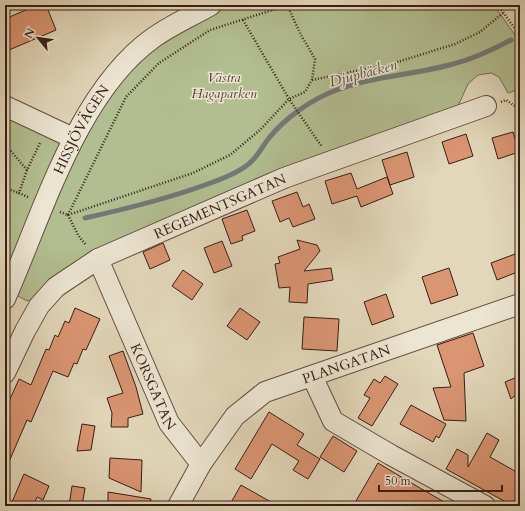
<svg xmlns="http://www.w3.org/2000/svg" width="525" height="511" font-family="Cardo,serif">
<style>
.green{fill:#b2be91;stroke:#756e52}
.lines{fill:none;stroke-linecap:round;stroke-linejoin:round}
.stream{stroke:#737978;stroke-width:5}
.building{fill:#da9573;stroke:#381e14}
.minor-casing{stroke:#624c3e;stroke-width:22}
.path{stroke:#381e14;stroke-width:2.5;stroke-dasharray:1 2;stroke-linecap:butt}
.minor{stroke:#ece5d2;stroke-width:20}
.labels{text-anchor:middle;stroke-width:3;stroke-linejoin:round;paint-order:stroke}
.park-label{font-size:14px;font-style:italic;fill:#564633;stroke:#ece5d2}
.street-label{font-size:14px;fill:#381e14;stroke:#ece5d2}
.water-label{font-size:15px;font-style:italic;fill:#564c46;stroke:#ece5d2}
</style>
<rect width="100%" height="100%" fill="#e2d7ba"/>
<filter id="stains"><feTurbulence type="fractalNoise" baseFrequency=".005" numOctaves="4"/><feColorMatrix values="0 0 0 0 .2 0 0 0 0 .09 0 0 0 0 .02 0 0 0 .5 -.17"/></filter>
<radialGradient id="worn" r=".72"><stop offset=".6" stop-color="#630" stop-opacity="0"/><stop offset="1" stop-color="#630" stop-opacity=".3"/></radialGradient>
<!-- green -->
<path class="green" d="M211,5h283l26,37v47l-12,4 -9,-16 -8,-4 -13,2 -10,9 -10,22 -431,195 -18,-10 -4,8v-193l68,32 32,-52z"/>
<g class="lines">
<!-- stream -->
<path class="stream" d="M85,218c41,-9 81,-19 120,-33 14,-5 29,-10 41,-19 11,-7 15,-18 23,-28 16,-20 42,-38 65,-47 38,-15 80,-16 119,-27 21,-5 39,-14 58,-24"/>
</g>
<!-- building -->
<path class="building" d="M37,5h9l10,25 -47,20 -4,-9v-22z
M513,132l6,20 -21,7 -6,-21z
M466,134l7,22 -24,8 -7,-22z
M407,152l7,25 -24,8 -8,-25z
M351,173l6,16 30,-12 6,17 -32,13 -4,-11 -25,8 -7,-23z
M297,192l6,15 6,-3 6,15 -22,8 -4,-9 -9,4 -8,-21z
M247,210l8,21 -13,5 1,4 -12,4 -9,-25z
M297,240l20,5 3,6 -16,20 27,-3 2,12 -25,4 -1,19 -18,-1 1,-15 -11,1 -4,-24 5,-1 -2,-6 22,-8z
M222,241l10,25 -18,7 -10,-25z
M163,243l7,17 -20,9 -7,-17z
M515,254l5,17 -23,9 -6,-17z
M449,268l9,27 -27,9 -9,-27z
M183,270l20,14 -11,16 -20,-14z
M386,294l8,23 -22,8 -8,-23z
M75,308l25,11 -14,31 -3,-1 -6,15 -3,-1 -6,14 -15,-6 -22,51 -4,-2 -22,51v-61l14,-31 12,6 15,-36 3,1 6,-15 3,2 7,-16 4,2z
M240,308l20,14 -13,18 -20,-14z
M304,317l35,2 -2,32 -35,-2z
M473,333l11,33 -20,7 2,48 -22,-1 -11,-32 18,-1 -14,-42z
M123,351l13,36 7,27 -15,4v9h-17l1,-14 -5,-15 16,-5 -14,-37z
M385,376l13,8 -26,42 -14,-8 12,-20 -6,-3 10,-16 6,4z
M520,376v15l-9,8 -6,-17z
M411,405l35,19 -7,14 -3,-2 -3,6 -33,-18z
M269,412l35,22 -7,11 23,14 -12,20 -15,-9 6,-9 -27,-17 -21,35 -16,-10z
M82,424l13,2 -4,24 -14,1z
M487,433l12,7 -9,17 30,17v32h-7l-67,-37 11,-20 11,6v12z
M333,436l24,15 -13,21 -24,-15z
M110,458l32,2 -1,32 -32,-14z
M378,463l30,18 43,25h-98z
M24,474l25,12 -6,14 -6,-3 -4,9h-11l-10,-4z
M241,485l37,21h-49z
M72,486l13,2 -3,18h-13z
M108,492l43,7 -1,7h-42z"/>
<g class="lines">
<defs>
<g id="minor">
<path d="M5,106l68,32"/>
<path id="s1" d="M98,259l71,164 32,41"/>
<path id="s2" d="M5,299c37,-83 72,-207 148,-261 18,-13 39,-22 58,-33"/>
<path id="s3" d="M5,373l20,-42 14,-25 17,-19 42,-28 186,-81 202,-72"/>
<path d="M312,376l21,45 58,34 94,51"/>
<path id="s4" d="M178,506l23,-42 34,-48 30,-24 255,-88"/>
</g>
</defs>
<!-- minor casing -->
<use href="#minor" class="minor-casing"/>
<!-- path -->
<path class="path" d="M498,5l22,31
M243,20l46,79 33,48
M312,80l79,-16 64,-20 25,-12 23,-19
M501,102l5,-2 9,6 5,-3
M5,144l22,26
M5,188l14,5
M28,197l-9,-4 8,-23 13,-27
M60,212l8,3 125,-42 37,-18 30,-25 29,-31 16,-7 7,-12 3,-21 -14,-24 -14,-30
M68,215l58,-118 33,-34 51,-33 78,-25
M68,215l10,20 8,10"/>
<!-- minor -->
<use href="#minor" class="minor"/>
</g>
<g class="labels">
<!-- park labels -->
<g class="park-label">
<text x="224" y="82">Västra<tspan x="224" dy="16">Hagaparken</tspan></text>
</g>
<!-- street labels -->
<g class="street-label">
<text dy="5" stroke="none"><textPath href="#s2" startOffset="186">HISSJÖVÄGEN</textPath></text>
<text dy="5" stroke="none"><textPath href="#s3" startOffset="284">REGEMENTSGATAN</textPath></text>
<text dy="5" stroke="none"><textPath href="#s4" startOffset="231">PLANGATAN</textPath></text>
<text dy="5" stroke="none"><textPath href="#s1" startOffset="139">KORSGATAN</textPath></text>
</g>
<!-- water labels -->
<g class="water-label">
<text transform="translate(363 73) rotate(-15)" y="5">Djupbäcken</text>
</g>
</g>
<!-- margin -->
<rect width="525" height="511" fill="none" stroke="#e2d7ba" stroke-width="20"/>
<rect x="6" y="6" width="513" height="499" fill="none" stroke="#381e14" stroke-width="2"/>
<rect x="10" y="10" width="505" height="491" fill="none" stroke="#381e14"/>
<!-- north arrow -->
<g transform="translate(38 38) rotate(299)" stroke="#ece5d2" stroke-width="3" paint-order="stroke">
<path d="M0-3L7 15L0 10L-7 15Z" fill="#381e14"/>
<text y="-6" font-size="11" font-weight="bold" text-anchor="middle" fill="#381e14">N</text>
</g>
<!-- scale -->
<path d="M379 485v6h123v-6" fill="none" stroke="#381e14" stroke-width="2"/>
<text x="385" y="485" font-size="12" fill="#381e14" stroke="#ece5d2" stroke-width="3" paint-order="stroke">50 m</text>
<rect width="100%" height="100%" filter="url(#stains)"/>
<rect width="100%" height="100%" fill="url(#worn)"/>
</svg>
